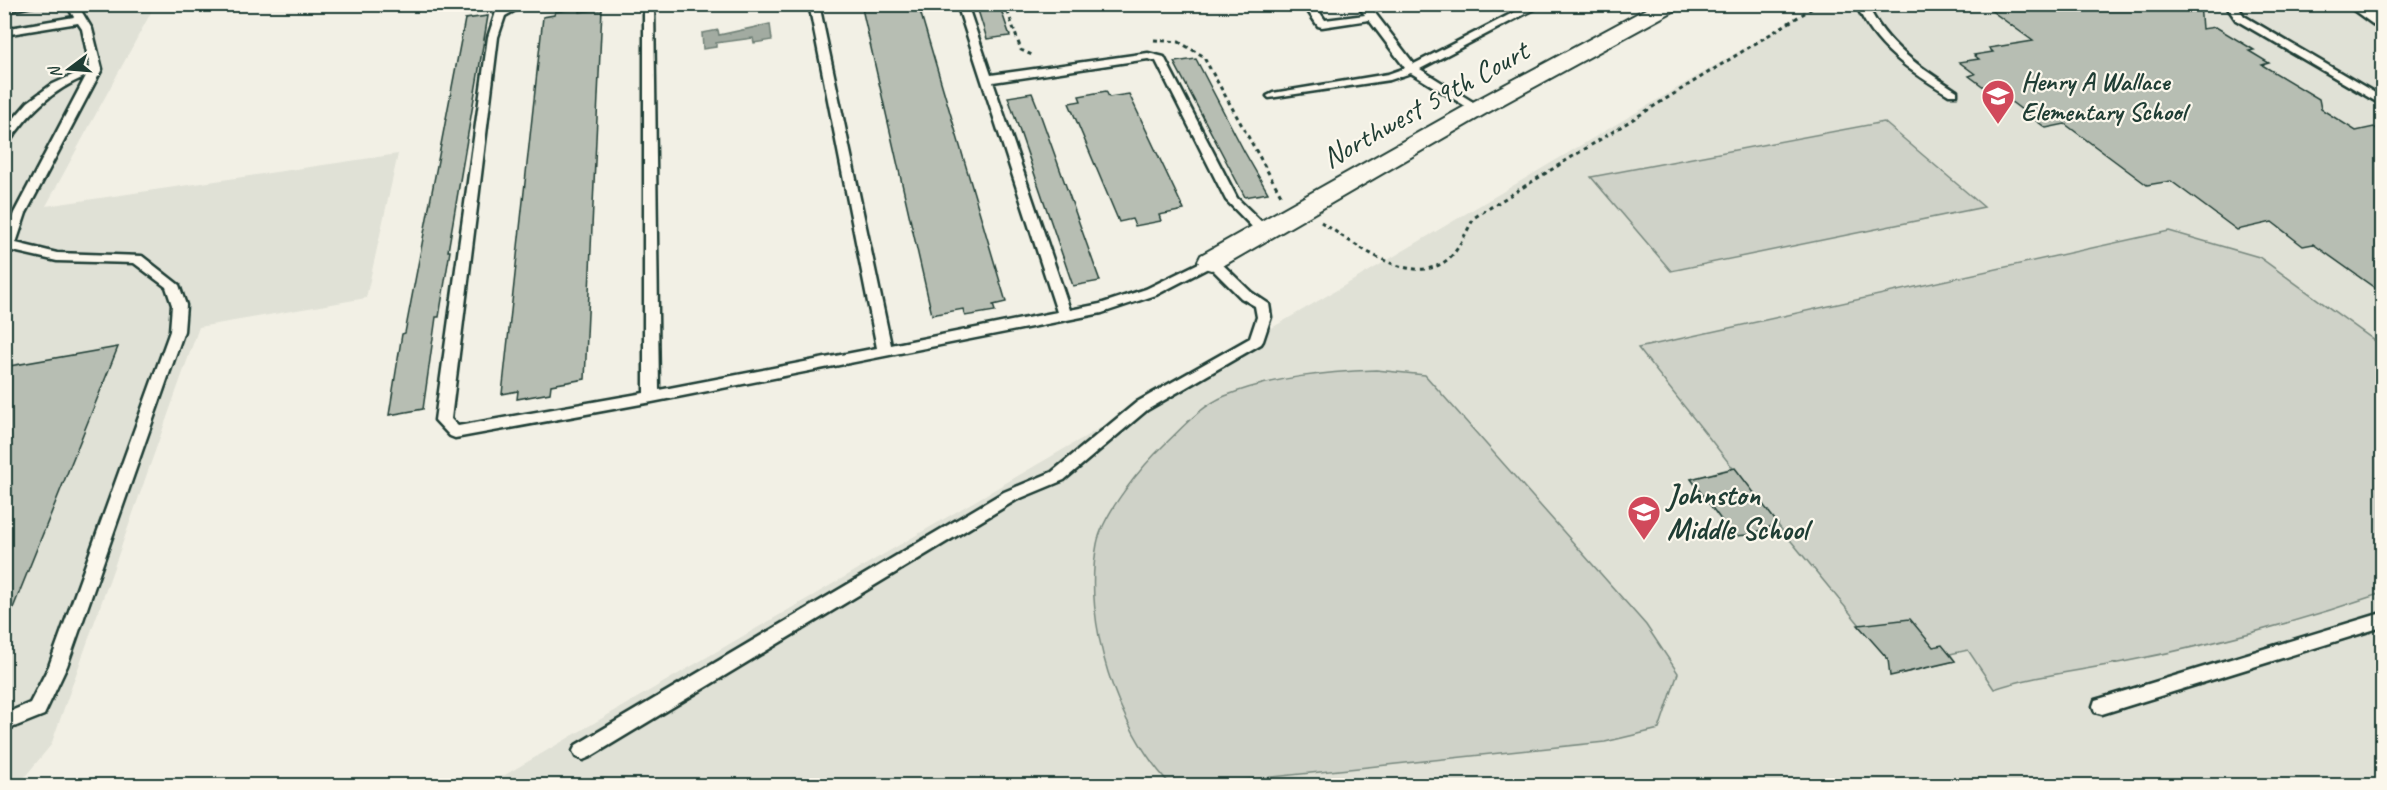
<svg xmlns="http://www.w3.org/2000/svg" width="2387" height="790" font-family="Caveat,sans-serif">
<style>
.built{fill:#e0e1d6}
.green{fill:#cfd2c8;stroke:#77887e;stroke-width:1.5}
.water{fill:#a2aba1;stroke:#6e7f75;stroke-width:1.5}
.building{fill:#b7beb3;stroke:#1f3d34;stroke-width:1.5}
.lines{fill:none;stroke-linecap:round;stroke-linejoin:round}
.lane-casing{stroke:#1f3d34;stroke-width:5}
.street-casing{stroke:#1f3d34;stroke-width:4}
.secondary-casing{stroke:#1f3d34;stroke-width:5}
.path{stroke:#1f3d34;stroke-width:3;stroke-dasharray:4 4;stroke-linecap:butt}
.lane{fill:#fbf7ec;fill-rule:evenodd}
.street{fill:#fbf7ec;fill-rule:evenodd}
.secondary{fill:#fbf7ec;fill-rule:evenodd}
.labels{text-anchor:middle;stroke-width:4.5;stroke-linejoin:round;paint-order:stroke}
.far-poi-label{font-size:26px;font-weight:bold;fill:#1f3d34;stroke:#fbf7ec;text-anchor:start}
.street-label{font-size:30px;fill:#1f3d34;stroke:#fbf7ec}
.poi-label{font-size:30px;font-weight:bold;fill:#1f3d34;stroke:#fbf7ec;text-anchor:start}
</style>
<rect width="100%" height="100%" fill="#f2f0e5"/>
<filter id="ink" filterUnits="userSpaceOnUse"><feTurbulence type="fractalNoise" baseFrequency=".0167" numOctaves="2"/><feDisplacementMap in="SourceGraphic" scale="12" xChannelSelector="R" yChannelSelector="G"/><feConvolveMatrix kernelMatrix="1 2 1 2 8 2 1 2 1" color-interpolation-filters="sRGB"/></filter>
<g filter="url(#ink)">
<!-- built -->
<path class="built" d="M2356,4l26,16v765l-1896,1 885,-516 446,-265z
M5,5h150l-109,201 352,-52 -32,144 -167,29 -148,418 -33,40 -13,1z"/>
<!-- green -->
<path class="green" d="M1884,122l100,85 -313,64 -80,-94z
M2169,231l90,26 123,89v247c-84,29 -171,52 -259,69 -43,9 -87,13 -129,27l-26,-39 -18,4 5,7 -55,13 -123,-150 -29,11 -15,1 -42,-57 42,-11 -95,-120z
M1376,370l49,5 221,250 32,48 -19,56 -54,13 -408,43 -27,-1c-53,-56 -88,-162 -73,-240 6,-31 45,-78 68,-100 18,-17 36,-38 60,-48 46,-19 102,-24 151,-26z"/>
<!-- water -->
<path class="water" d="M770,24l2,16 -18,3 -1,-5 -37,5v4l-13,2 -1,-16 16,-3 1,5z"/>
<!-- building -->
<path class="building" d="M861,4h57l88,298 -13,3 2,6 -30,5 -2,-7 -31,6z
M976,4h23l11,32 -23,3z
M1982,4h218l2,25 14,-2 38,23 -5,1 20,12 -7,2 57,34 2,10 35,22 18,-4 8,6v160l-69,-49 -10,2 -31,-24 -35,8 -66,-49 -24,4 -82,-61 -19,4 -36,-27 -6,1 -35,-26 6,-2 -16,-12 20,-3 -5,-4 19,-3 -4,-4 44,-7z
M580,8v4l22,-3 -17,370 -34,6 -1,8 -33,6 1,-8 -16,3 41,-377 11,-2 1,-3z
M488,16l-40,235h2l-11,66h-3l-13,92 -34,6 13,-81 3,-1 60,-314z
M1196,59l48,92 24,42 -23,4 -71,-135z
M1106,91l3,6 20,-3 55,116 -25,5 2,6 -26,5 -3,-7 -13,3 -50,-119 12,-2 -2,-5z
M1032,93l6,15 62,173 -27,5 -65,-189z
M118,347l-113,281h-1v-261z
M1735,468l43,56 -30,11 -15,1 -42,-57z
M1910,619l23,28 9,-2 13,16 -65,15 -2,-17 -30,-34z"/>
<g class="lines">
<defs>
<path id="lane" d="M13,4h29l-38,8v-6z
M66,4h11l15,25 10,40 -76,144 -10,30 41,10 85,3 37,29 7,20 -2,26 -117,335 -23,49 -40,16v-17l26,-11 19,-37 121,-335 2,-26 -6,-18 -32,-24 -77,-2 -53,-12v-12l10,-24 72,-137c-35,15 -57,36 -78,68l-4,1v-15l24,-28 23,-17 39,-18 -8,-38 -4,-6 -74,12v-6l70,-12z
M511,4h15l-21,12 -7,21 -47,382 7,7 186,-33v-389h10l5,386 218,-42 -68,-344h10l72,341 166,-33 -100,-308h10l24,71 157,-22 16,4 73,141 34,33 -7,4 -5,-1 -33,-34 -70,-139 -8,-2 -155,23 77,228 30,-6 46,-15 65,-32 5,1 35,34 18,12 2,13 -8,24 -2,3 -114,66 -83,70 -48,20 -426,257 -7,3 -7,-3 -3,-6 3,-6 428,-253 48,-20 85,-70 113,-64 7,-21 -2,-11 -14,-8 -31,-31 -54,28 -54,18 -450,89 -197,36 -5,-2 -15,-16 53,-383 8,-25z
M1303,4h11l11,16 40,-5 -8,-11h11l46,60 116,-60h14l-124,65 61,38v4l-4,2 -66,-40 -21,7 -121,18 -2,-2 6,-3 115,-19 17,-6 -36,-48 -47,7 -4,-1z
M1856,4h11c18,41 54,64 90,87v4h-8c-38,-23 -75,-48 -93,-91z
M2225,4h11l8,12 138,81v8l-146,-85z
M2382,613v14l-280,87 -7,-2 -2,-6 2,-6 7,-2z"/>
<path id="street" d="M1655,4h27l-3,4 -194,106 -264,153 -10,3 -10,-3 -3,-6 3,-6 268,-151z"/>
<path id="secondary" d="M2345,4h28l9,6v17l-8,-2z"/>
</defs>
<!-- lane casing -->
<use href="#lane" class="lane-casing"/>
<!-- street casing -->
<use href="#street" class="street-casing"/>
<!-- secondary casing -->
<use href="#secondary" class="secondary-casing"/>
<!-- path -->
<path class="path" d="M1005,4l16,46 13,6
M1154,40l25,2 24,14 79,141
M1321,222c31,20 90,67 126,38 13,-10 19,-30 28,-43l344,-213"/>
<!-- lane -->
<use href="#lane" class="lane"/>
<!-- street -->
<use href="#street" class="street"/>
<!-- secondary -->
<use href="#secondary" class="secondary"/>
</g>
</g>
<!-- icons -->
<defs>
<symbol id="school-pin" viewBox="-11 -11 22 30"><path d="M0 17L-7.5 6A9.5 9.5 0 1 1 7.5 6Z" fill="#d1495b" stroke="#fbf7ec"/><path d="M0-5L7-2L0 1L-7-2ZM-4 1L0 2.5L4 1V4Q0 6-4 4Z" fill="#fff"/></symbol>
</defs>
<g fill-rule="evenodd">
<use href="#school-pin" x="1979" y="77" width="38" height="52"/>
<use href="#school-pin" x="1625" y="493" width="38" height="52"/>
</g>
<g class="labels">
<!-- far-poi labels -->
<g class="far-poi-label">
<text x="2021" y="90">Henry A Wallace<tspan x="2021" dy="30">Elementary School</tspan></text>
</g>
<!-- street labels -->
<g class="street-label">
<text transform="translate(1425 104) rotate(-29)" y="10">Northwest 59th Court</text>
</g>
<!-- poi labels -->
<g class="poi-label">
<text x="1667" y="505">Johnston<tspan x="1667" dy="34">Middle School</tspan></text>
</g>
</g>
<!-- margin -->
<rect width="2387" height="790" fill="none" stroke="#fbf7ec" stroke-width="24"/>
<rect x="12" y="12" width="2363" height="766" fill="none" stroke="#1f3d34" stroke-width="2" filter="url(#ink)"/>
<!-- north arrow -->
<g transform="translate(69 69) rotate(254)" stroke="#fbf7ec" stroke-width="4.5" paint-order="stroke">
<path d="M0-4.5L10 22L0 15L-10 22Z" fill="#1f3d34"/>
<text y="-9" font-size="16" font-weight="bold" text-anchor="middle" fill="#1f3d34">N</text>
</g>
</svg>
